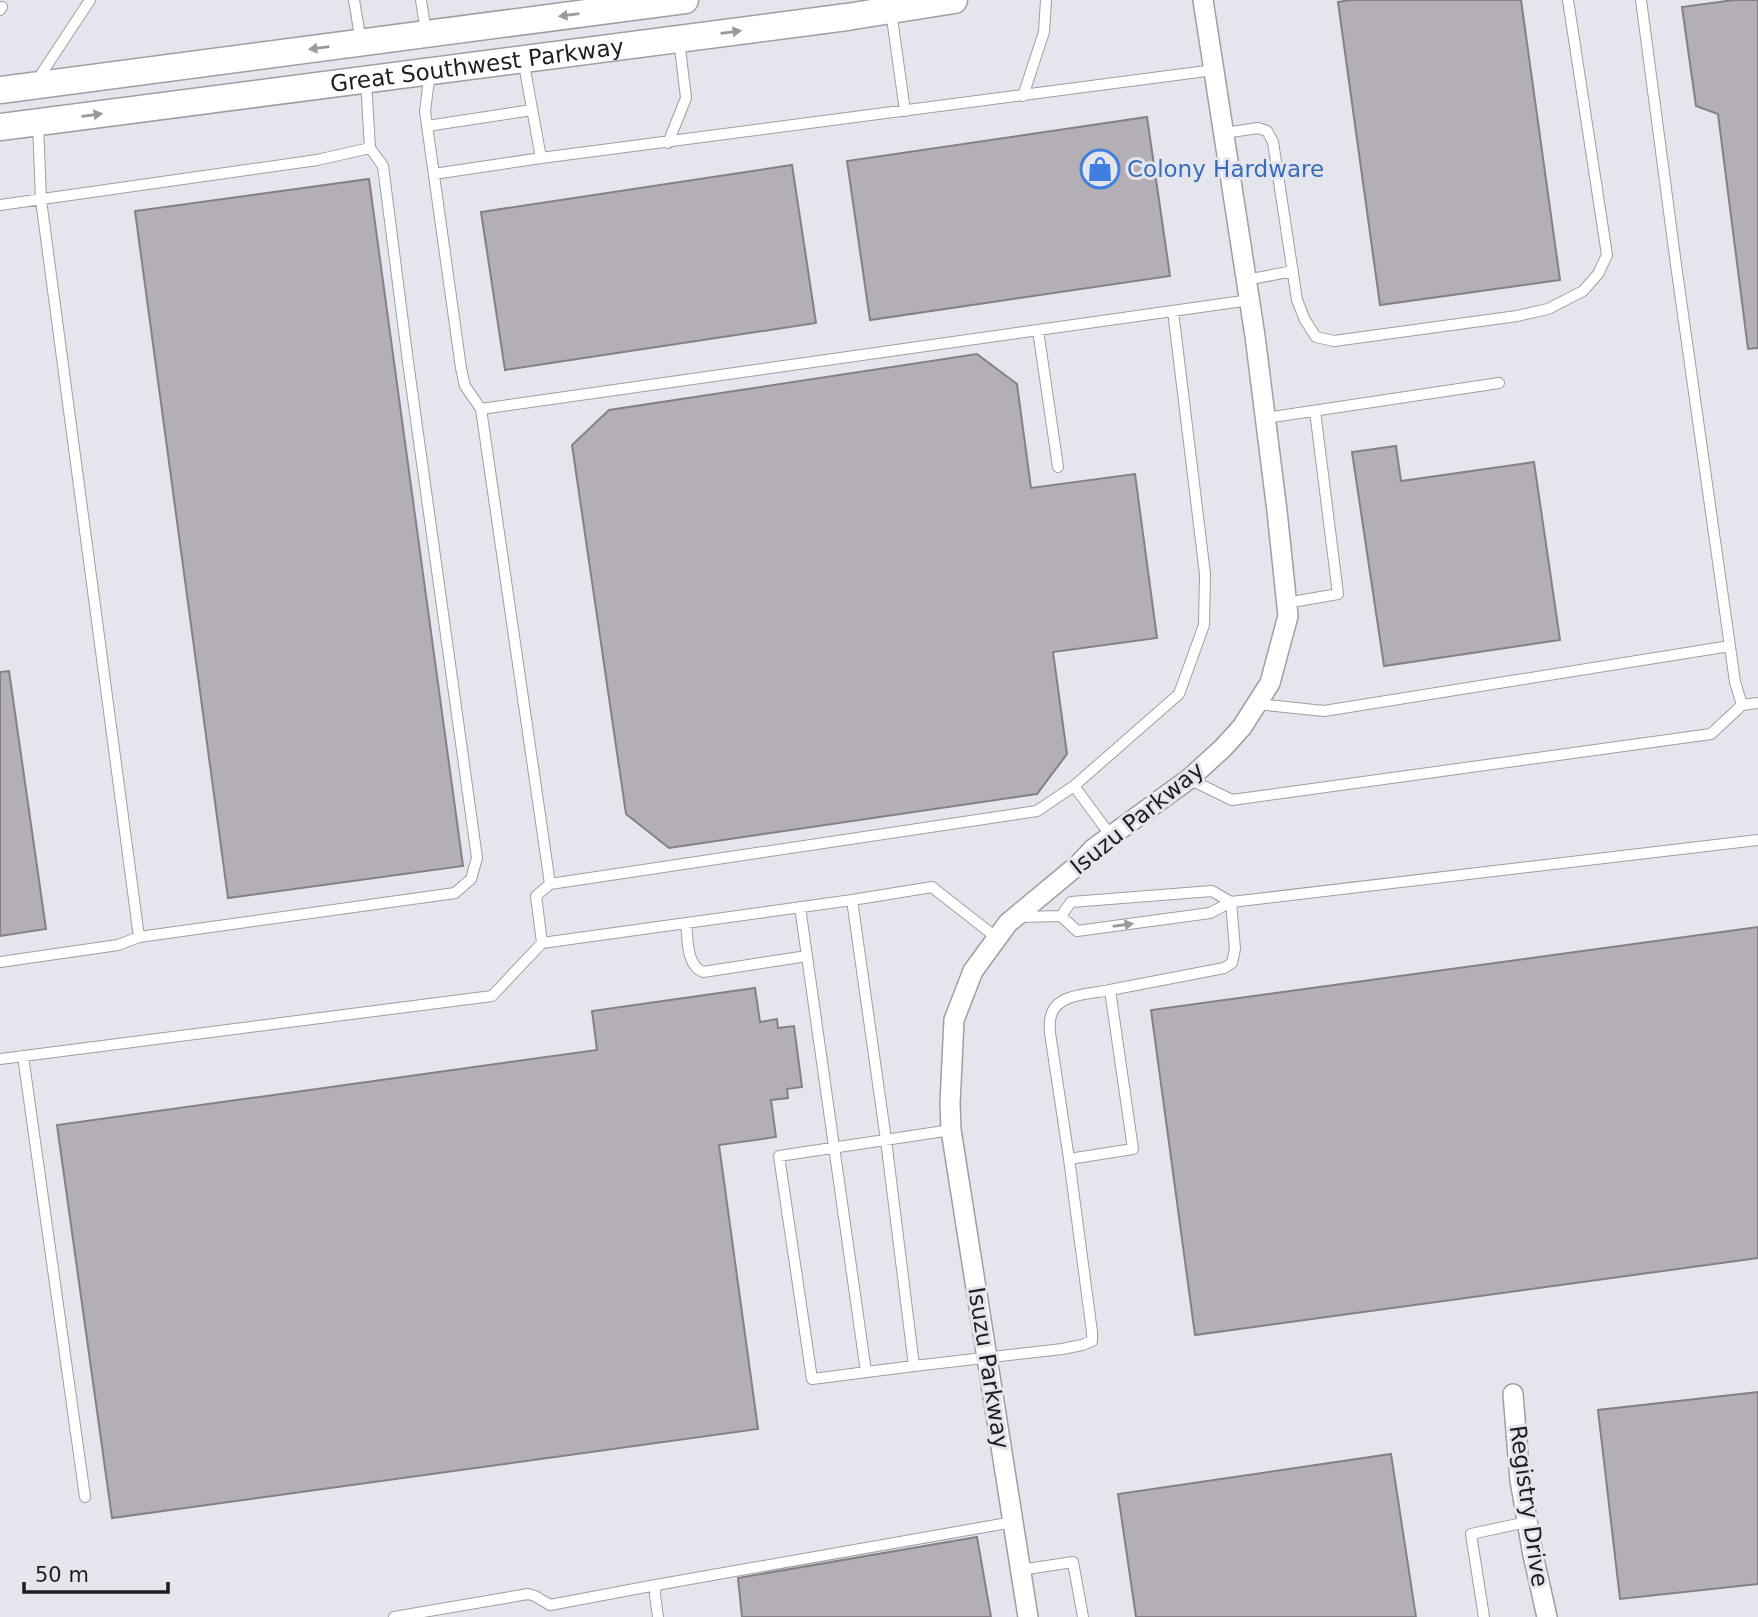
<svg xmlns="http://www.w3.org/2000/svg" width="1758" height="1617" font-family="'DejaVu Sans',sans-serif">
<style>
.building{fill:#b4afb4;stroke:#858085;stroke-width:2}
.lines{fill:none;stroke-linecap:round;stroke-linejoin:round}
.lane-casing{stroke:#9e9fa5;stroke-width:12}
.street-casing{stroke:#9e9fa5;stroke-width:22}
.secondary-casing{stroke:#9e9fa5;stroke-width:29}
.lane{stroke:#fff;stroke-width:10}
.street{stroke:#fff;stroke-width:19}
.secondary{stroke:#fff;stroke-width:26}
.oneway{fill:#9a9a9b}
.labels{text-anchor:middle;stroke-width:6;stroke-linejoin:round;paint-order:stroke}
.street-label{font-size:23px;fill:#1e1e20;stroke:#e5e6ed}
.shop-label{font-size:23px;fill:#366cbe;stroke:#e5e6ed;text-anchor:start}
</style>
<rect width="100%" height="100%" fill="#e5e6ed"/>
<!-- building -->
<path class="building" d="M1350,0h171l39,280 -180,25 -42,-303z
M1734,0h24v348l-10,1 -30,-235 -22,-8 -14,-99z
M1147,117l23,159 -300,44 -23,-159z
M792,165l24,158 -311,47 -24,-158z
M369,179l94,687 -235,32 -93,-687z
M977,354l40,30 14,104 104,-14 22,164 -104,14 14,102 -30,40 -368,54 -43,-34 -54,-369 37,-35z
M1396,446l5,35 133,-19 26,178 -176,26 -32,-214z
M9,671l37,258 -46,7v-264z
M1758,927v331l-563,77 -44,-325z
M755,988l5,34 17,-3 1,9 16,-2 8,61 -15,2 1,9 -17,2 5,37 -57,8 39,284 -646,89 -55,-393 540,-75 -5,-39z
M1758,1392v192l-138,15 -22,-189z
M1391,1454l25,163h-280l-18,-123z
M977,1537l14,80h-249l-4,-39z"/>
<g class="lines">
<defs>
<path id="lane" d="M354,0l7,42
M421,0l5,33
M1641,0l36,272 58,410 7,23
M0,10l2,-3
M891,11l14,100
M523,59l18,99
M430,72l-5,39 36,257 4,18 16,23 769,-109
M36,82l54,-82
M1023,96l21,-64 2,-32
M427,126l105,-16
M1224,133l34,-5 9,3 6,11 24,158 8,20 11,17 18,4 183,-25 31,-7 35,-18 15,-17 9,-19 -39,-255
M668,143l18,-45 -7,-58
M434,174l107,-16 673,-88
M0,205l317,-45 53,-12
M1246,280l47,-9
M1038,330l20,137
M481,409l69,475 487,-73 37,-25
M1266,418l233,-35
M1286,603l52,-9 -23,-183
M1257,704l67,7 406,-65
M1189,779l43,21 479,-66 31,-29 16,-2
M1111,836l-37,-50 105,-92 25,-69 1,-51 -32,-263
M800,907l66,465
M1020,917l41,-1 16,15 133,-18 21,-11 -19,-11 -141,11 -10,14
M686,923c2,16 0,42 17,49l104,-16
M139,937l316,-44 16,-14 6,-21 -69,-496 -25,-196 -13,-18 -4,-68
M997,938l-65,-51 -80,13 34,240 28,226 148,-17 20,-4 10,-4v-9l-23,-173
M542,943l-6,-47 14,-12
M0,962l118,-17 21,-8 -98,-737 -3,-77
M1110,990c-18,4 -54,3 -59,26 -2,5 -1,12 -1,17l19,126 64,-10 -23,-159 114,-22 8,-5 3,-14 -4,-47 527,-62
M23,1056l62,441
M0,1059l492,-63 50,-53 310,-43
M914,1366l-102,13 -33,-223 172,-26
M1020,1570l53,-8 10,55
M394,1617l134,-23 7,2 15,9 106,-20
M658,1617l-3,-22 1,-10 357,-63
M1484,1617l-13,-83 56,-12"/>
<path id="street" d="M1513,1394l7,86 13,75 14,62
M1028,1617l-77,-487 -1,-26 4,-84 19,-49 35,-48 71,-59 14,-15 96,-70 34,-31 19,-21 28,-44 18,-67 -11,-105 -22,-175 -52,-336"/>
<g id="secondary">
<path d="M0,90l685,-90"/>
<path id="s1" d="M0,127l847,-110 107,-17"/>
</g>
</defs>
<!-- lane casing -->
<use href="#lane" class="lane-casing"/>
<!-- street casing -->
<use href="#street" class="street-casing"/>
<!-- secondary casing -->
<use href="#secondary" class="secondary-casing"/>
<!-- lane -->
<use href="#lane" class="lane"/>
<!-- street -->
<use href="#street" class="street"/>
<!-- secondary -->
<use href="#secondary" class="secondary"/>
</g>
<!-- one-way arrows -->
<defs><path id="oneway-solid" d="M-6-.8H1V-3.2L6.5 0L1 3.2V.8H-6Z" transform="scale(1.75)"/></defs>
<g class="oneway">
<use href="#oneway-solid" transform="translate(569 15) rotate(173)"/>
<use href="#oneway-solid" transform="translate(731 32) rotate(-7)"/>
<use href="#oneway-solid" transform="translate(319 48) rotate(173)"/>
<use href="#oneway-solid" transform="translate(92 115) rotate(-7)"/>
<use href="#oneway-solid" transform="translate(1123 925) rotate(-8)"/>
</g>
<!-- icons -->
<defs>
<symbol id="shop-ring" viewBox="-11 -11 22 22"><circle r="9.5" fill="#e5e6ed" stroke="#3f7fe0" stroke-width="1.5"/><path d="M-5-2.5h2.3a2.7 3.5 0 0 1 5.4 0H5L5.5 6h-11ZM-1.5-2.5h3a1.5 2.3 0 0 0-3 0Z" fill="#3f7fe0"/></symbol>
</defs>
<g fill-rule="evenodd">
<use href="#shop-ring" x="1078" y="147" width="44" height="44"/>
</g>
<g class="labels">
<!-- street labels -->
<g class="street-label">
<text dy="8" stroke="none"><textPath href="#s1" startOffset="481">Great Southwest Parkway</textPath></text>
<text transform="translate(1137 818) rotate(-39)" y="8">Isuzu Parkway</text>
<text transform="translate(989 1368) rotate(81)" y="8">Isuzu Parkway</text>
<text transform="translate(1529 1506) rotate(82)" y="8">Registry Drive</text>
</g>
<!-- shop labels -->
<g class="shop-label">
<text x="1127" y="177">Colony Hardware</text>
</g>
</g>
<!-- scale -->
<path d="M24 1582v10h144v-10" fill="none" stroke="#1e1e20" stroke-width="3.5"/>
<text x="35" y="1582" font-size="21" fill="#1e1e20" stroke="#e5e6ed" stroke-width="5" paint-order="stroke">50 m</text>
</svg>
